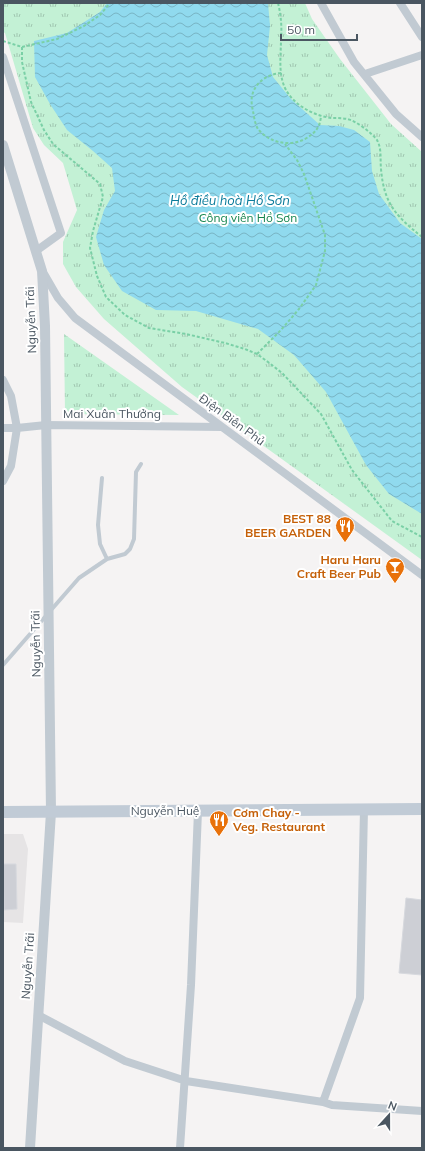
<svg xmlns="http://www.w3.org/2000/svg" width="425" height="1151" font-family="Mulish,sans-serif">
<style>
.education{fill:#e6e4e5}
.park{fill:url(#park-tufts)}
.water{fill:url(#water-waves)}
.building{fill:#cdcfd5;stroke:#d7d9de}
.lines{fill:none;stroke-linecap:round;stroke-linejoin:round}
.path{stroke:#7ad0a6;stroke-width:2;stroke-dasharray:3 2;stroke-linecap:butt}
.service{stroke:#c1cad2;stroke-width:4}
.minor{stroke:#c1cad2;stroke-width:8}
.tertiary{stroke:#c1cad2;stroke-width:10}
.secondary{stroke:#c1cbd6;stroke-width:12}
.labels{text-anchor:middle;stroke-width:4;stroke-linejoin:round;paint-order:stroke}
.park-label{font-size:12px;fill:#17864f;stroke:#fff}
.street-label{font-size:12px;fill:#4a5661;stroke:#fff}
.food-label{font-size:12px;font-weight:bold;fill:#c56008;stroke:#fff;text-anchor:end}
.water-label{font-size:13px;font-style:italic;fill:#0c7c9b;stroke:#fff}
</style>
<defs>
<pattern id="park-tufts" width="24" height="20" patternUnits="userSpaceOnUse"><rect width="24" height="20" fill="#c3f1d5"/><path d="M3 7l-1-3M5 7V3M7 7l1-3M15 17l-1-3M17 17v-4M19 17l1-3" fill="none" stroke="#a0c6b0"/></pattern>
<pattern id="water-waves" width="16" height="10" patternUnits="userSpaceOnUse"><rect width="16" height="10" fill="#90daee"/><path d="M0 5q4-4 8 0t8 0" fill="none" stroke="#78b4c4"/></pattern>
</defs>
<rect width="100%" height="100%" fill="#f5f3f3"/>
<!-- education -->
<path class="education" d="M3,834h20l5,15 -5,74 -20,-1z"/>
<!-- park -->
<path class="park" d="M3,3h302l7,16 28,40 51,65 31,28v408l-240,-173 -78,-68 -28,-32 -13,-23v-22l14,-32 -14,-47 -19,-18 -11,-17 -28,-95 -2,-1z
M64,334l115,81 -114,-1z"/>
<!-- water -->
<path class="water" d="M107,3h161l2,23 -3,29 6,22 18,22 29,26 19,1 15,4 16,12 2,29 7,23 21,29 22,16v275l-33,-20 -23,-29 -40,-73 -32,-37 -36,-26 -62,-18 -40,-1 -34,-19 -18,-26 -8,-28 8,-27 11,-19 -3,-23 -19,-17 -26,-21 -17,-26 -15,-27 -1,-36 33,-8 33,-21z"/>
<!-- building -->
<path class="building" d="M3,864h13l1,45 -13,1z
M406,898l16,2v75l-23,-2z"/>
<g class="lines">
<!-- path -->
<path class="path" d="M278,3c3,12 4,24 3,36 0,16 -3,34 4,49 8,17 29,28 47,30 5,0 10,0 15,1 8,1 25,14 30,21 5,9 3,19 4,29 3,35 15,47 41,68
M3,41l19,6 35,-8 27,-13 16,-11 10,-12
M22,47v15l9,40 13,28 9,14 47,40 3,13 -10,34 -3,17 7,28 9,21 19,18 24,13 37,6 39,9 20,6 12,5 11,8 14,11 39,41 31,56 40,51 30,16
M281,73c-13,1 -26,9 -29,23 -1,5 0,11 1,15 1,6 2,13 5,18 11,14 32,18 47,10 10,-6 15,-11 16,-23
M257,354l24,-24 18,-21 17,-24 9,-34v-16l-21,-61 -7,-14 -12,-16"/>
<!-- service -->
<path class="service" d="M102,478l-4,47 2,19 7,15
M3,665l76,-87 28,-19 18,-5 5,-5 4,-10 2,-67 5,-8"/>
<!-- minor -->
<path class="minor" d="M321,3l33,59 42,52 26,23
M400,3l22,34
M3,57l58,176 -25,18
M365,74l57,-19
M43,272l15,26 17,20 347,257
M3,380l8,16 6,32 -6,38 -8,15
M3,428h14l29,-3 176,2
M38,1015l87,46 61,20 137,21 9,3 90,6
M323,1102l37,-104 4,-189
M180,1148l11,-163 7,-174"/>
<!-- tertiary -->
<path class="tertiary" d="M3,145l39,126 3,55 6,486 -21,336"/>
<!-- secondary -->
<path class="secondary" d="M3,812l419,-3"/>
</g>
<!-- icons -->
<defs>
<symbol id="restaurant-pin" viewBox="-11 -11 22 30"><path d="M0 17L-7.5 6A9.5 9.5 0 1 1 7.5 6Z" fill="#e8710a" stroke="#fff"/><path d="M-5-6h1v4h1v-4h1v4h1v-4h1v5L-1.5 .5V6h-2V.5L-5-1ZM5-6V6H3V1.5H1.5Q1.5-4 5-6Z" fill="#fff"/></symbol>
<symbol id="bar-pin" viewBox="-11 -11 22 30"><path d="M0 17L-7.5 6A9.5 9.5 0 1 1 7.5 6Z" fill="#e8710a" stroke="#fff"/><path d="M-6-5H6L.8 .8V4.5H3.5V6h-7V4.5H-.8V.8Z" fill="#fff"/></symbol>
</defs>
<g fill-rule="evenodd">
<use href="#restaurant-pin" x="334" y="515" width="22" height="30"/>
<use href="#bar-pin" x="384" y="556" width="22" height="30"/>
<use href="#restaurant-pin" x="208" y="809" width="22" height="30"/>
</g>
<g class="labels">
<!-- park labels -->
<g class="park-label">
<text x="248" y="222">Công viên Hồ Sơn</text>
</g>
<!-- street labels -->
<g class="street-label">
<text transform="translate(31 320) rotate(-92)" y="4">Nguyễn Trãi</text>
<text x="112" y="418">Mai Xuân Thưởng</text>
<text transform="translate(232 420) rotate(36)" y="4">Điện Biên Phủ</text>
<text transform="translate(36 644) rotate(-91)" y="4">Nguyễn Trãi</text>
<text x="165" y="815">Nguyễn Huệ</text>
<text transform="translate(28 966) rotate(-86)" y="4">Nguyễn Trãi</text>
</g>
<!-- food labels -->
<g class="food-label">
<text x="331" y="523">BEST 88<tspan x="331" dy="14">BEER GARDEN</tspan></text>
<text x="381" y="564">Haru Haru<tspan x="381" dy="14">Craft Beer Pub</tspan></text>
<text x="233" y="817" text-anchor="start">Cơm Chay -<tspan x="233" dy="14">Veg. Restaurant</tspan></text>
</g>
<!-- water labels -->
<g class="water-label">
<text x="230" y="205">Hồ điều hoà Hồ Sơn</text>
</g>
</g>
<!-- border -->
<rect width="425" height="1151" fill="none" stroke="#4a5661" stroke-width="8"/>
<!-- north arrow -->
<g transform="translate(389 1115) rotate(21)" stroke="#ffffff" stroke-width="3" paint-order="stroke">
<path d="M0-3L7 15L0 10L-7 15Z" fill="#4a5661"/>
<text y="-6" font-size="11" font-weight="bold" text-anchor="middle" fill="#4a5661">N</text>
</g>
<!-- scale -->
<path d="M281 34v6h76v-6" fill="none" stroke="#4a5661" stroke-width="2"/>
<text x="287" y="34" font-size="12" fill="#4a5661" stroke="#ffffff" stroke-width="3" paint-order="stroke">50 m</text>
</svg>
